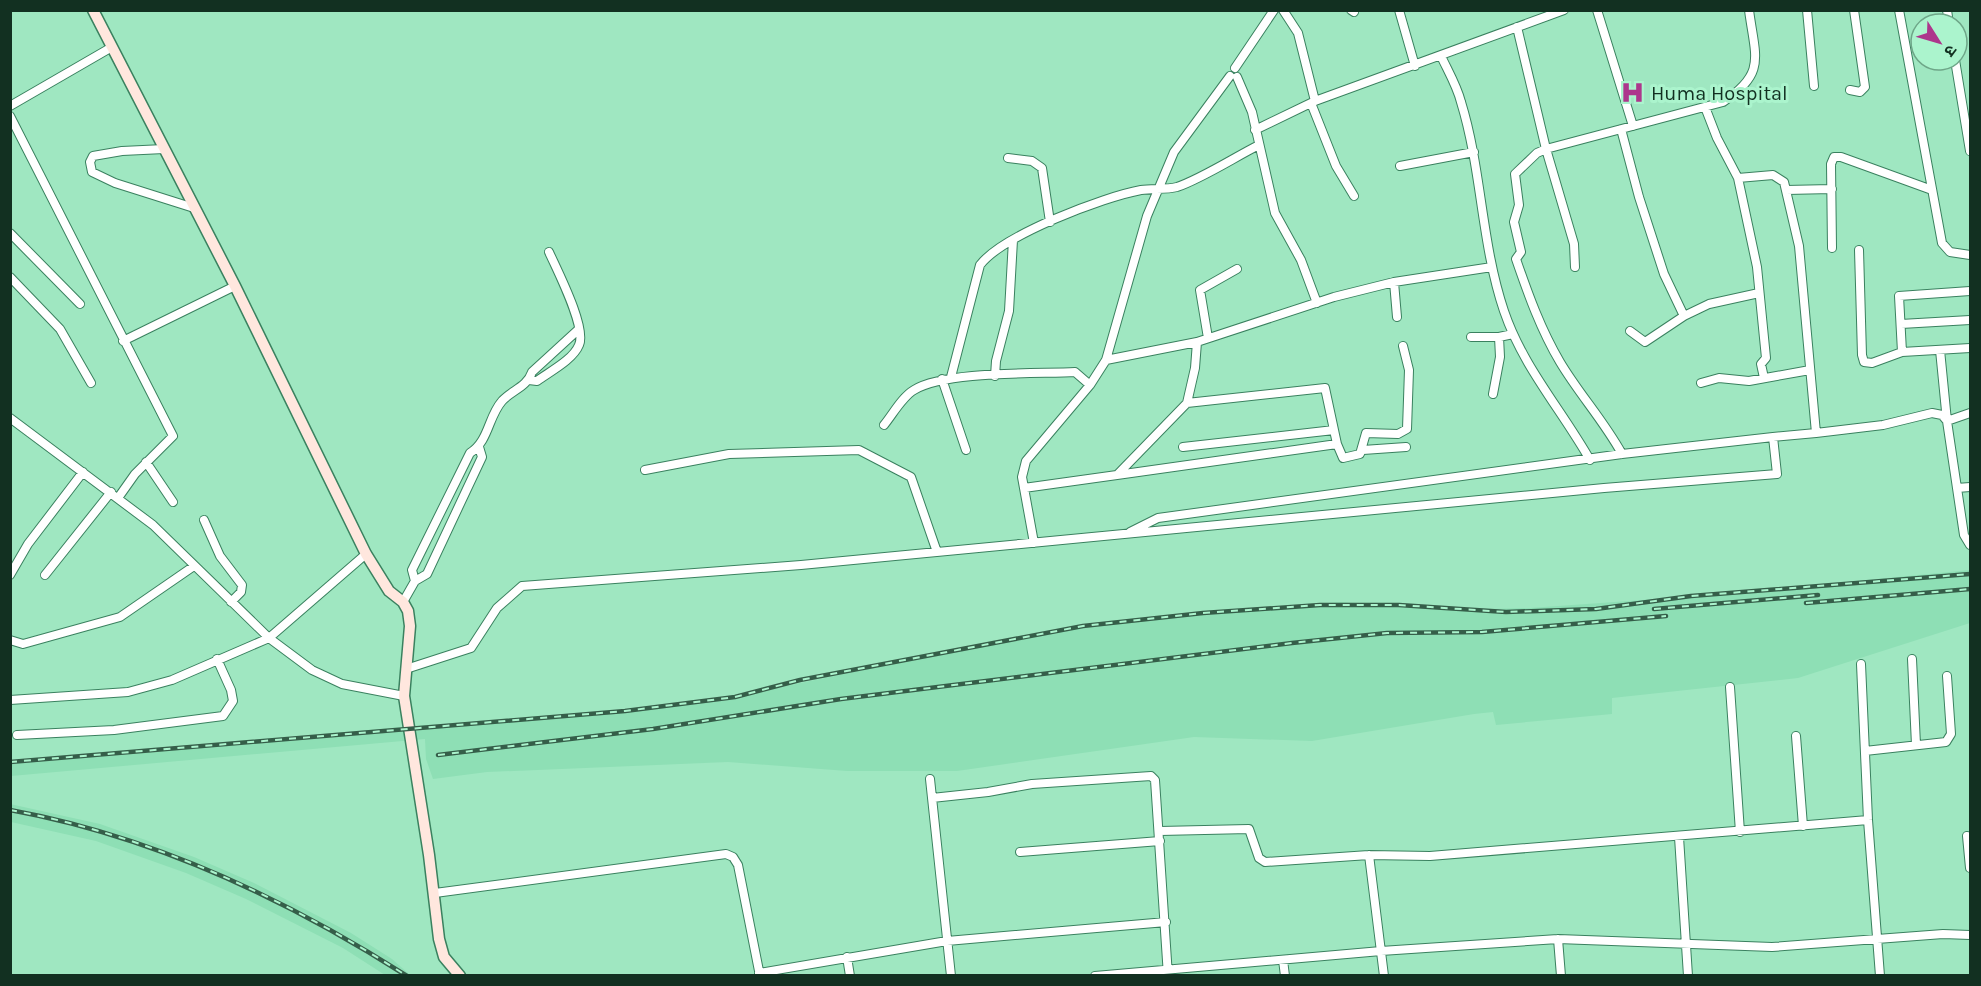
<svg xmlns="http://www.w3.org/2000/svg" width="1981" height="986" font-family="Karla,'Noto Sans Devanagari',sans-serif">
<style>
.built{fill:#8edfb5}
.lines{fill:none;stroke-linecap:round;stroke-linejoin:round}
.street-casing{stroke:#3a815f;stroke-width:10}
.secondary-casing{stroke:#3a815f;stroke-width:13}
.street{stroke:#fff;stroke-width:8}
.secondary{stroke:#ffe7de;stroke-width:10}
.rail-casing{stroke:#355e49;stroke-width:4.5}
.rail{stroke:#abf4cd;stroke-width:2;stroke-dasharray:7;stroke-linecap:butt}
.labels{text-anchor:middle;stroke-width:6;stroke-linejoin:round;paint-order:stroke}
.poi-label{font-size:20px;fill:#123021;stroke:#abf4cd;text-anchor:start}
</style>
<rect width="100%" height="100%" fill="#9fe7c1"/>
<!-- built -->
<path class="built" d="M1970,570v53l-172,55 -186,20v16l-116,11 -3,-13 -19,2 -162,27 -118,-4 -237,34h-110l-119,-9 -241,10 -54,7 -7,-20 -1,-20 -414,37v-14l414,-37 122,-5 167,-19 338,-70 93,-13 196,-16 112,8 77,-2 183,-13z
M10,804l90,20 94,33 60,26 97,50 41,26 18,16h-25l-42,-27 -97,-49 -60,-26 -90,-32 -85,-19z"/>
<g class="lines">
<defs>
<path id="street" d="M1283,10l15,23 17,68
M1351,10l3,2
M1399,10l16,56
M1597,10l36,116
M1807,10l7,76
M1899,10l43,233 8,9 20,3
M1947,10l2,14
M1517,27l29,122 177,-47c44,-29 32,-45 26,-92
M1441,56c7,15 16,30 20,46 21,68 20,141 43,209 19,56 57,98 86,149
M1955,60l15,91
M1235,68l39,-58
M1237,77l15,35 23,101 26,47 16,43
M1850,90l10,2 5,-5 -11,-77
M1311,103l25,63 18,30
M10,106l102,-59
M1705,107l12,31 21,40 19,89 9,91 -5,6 3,14
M10,116l163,320 -38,38 -17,24
M1621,129l18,68 25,77 20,42 -39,26 -15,-11
M1255,130l60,-29 249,-91
M164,149l-42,2 -29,5 -3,6 2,10 23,11 79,25
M1008,158l24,3 10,7 8,54
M1400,166l74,-14
M1786,190l46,-1
M10,233l70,71
M1832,248l-1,-84 3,-7h7l91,33
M1859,250l3,105 2,7 8,1 30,-11
M1575,267l-1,-23 -28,-95 -9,4 -22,21 4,31 -5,17 7,30 -5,7c12,35 25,71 44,103 19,32 44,59 62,92
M10,277l50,52 31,54
M1394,282l3,35
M1970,291l-71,5 3,56 68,-4
M1684,316l25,-12 50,-11
M1901,324l69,-4
M1471,337h28
M1208,338l-8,-48 37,-21
M123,341l112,-55
M1197,342l-2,26 -8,35 -70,72 -93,13 -2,-11 4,-16 64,-76 16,-25 41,-144 27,-64 56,-76
M1940,350l7,71 23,-8
M1106,360l91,-18 137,-45 60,-15 98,-15
M995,376l1,-15 13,-50 4,-71
M951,377l29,-112c23,-30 123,-68 161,-75 11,-2 24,0 36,-3 24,-8 58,-30 82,-42
M942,379l24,71
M529,380l8,1c12,-9 36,-21 42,-36 8,-17 -22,-75 -30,-93
M1701,383l18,-5 30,3 61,-11
M1493,394l7,-37 -1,-20 14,-3
M1187,403l138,-15 12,56
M10,418l143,107 116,113 43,32 30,14 62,12
M884,425c9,-11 18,-28 30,-35 31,-19 122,-16 161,-18l15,13
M1816,433l67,-8 49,-12 10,2 5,6 17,114 6,10
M1183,447l151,-17
M1363,450l43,-3
M146,462l27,40
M645,470l84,-16 130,-4 52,27 26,75
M1117,475l220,-31 6,14 17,-4 6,-21 32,1 9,-5 2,-59 -6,-24
M1024,488l10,55
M1957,488l13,-1
M204,520l16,36 22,29 -1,7 -10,10
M1130,532l28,-14 464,-64 151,-17
M10,575l18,-31 55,-72
M45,575l66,-83
M415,581l-3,-11 58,-117c19,-12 18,-36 32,-52 10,-11 25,-14 30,-29l47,-43
M403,602l12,-21 12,-7 55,-117 -3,-10
M10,640l13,4 97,-27 74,-51
M1912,659l4,86
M1861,664l7,156 12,156
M406,669l65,-21 26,-40 25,-22 279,-21 803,-77 173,-14 -4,-37 43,-4 -17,-187 -15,-64 -11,-7 -35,3
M1730,687l10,145
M10,700l118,-8 44,-12 97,-42 97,-84
M17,735l97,-5 109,-14 10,-15 -2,-11 -14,-31
M1796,736l7,90
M1865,751l81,-9 5,-8 -4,-58
M930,779l21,197
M932,798l56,-6 44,-8 119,-8 4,4 13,196
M1160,831l89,-2 10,29 6,4 104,-7 61,1 438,-36
M1967,836l3,32
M1679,837l9,139
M1020,852l140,-11
M1369,855l15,121
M435,893l291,-39 7,3 5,8 22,111
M1558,939l3,37
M847,957l3,19
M1283,960l2,16
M759,973l188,-32 219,-19
M1095,976l286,-25 177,-12 214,8 171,-13 27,1"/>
<path id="secondary" d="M93,10l142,276 131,268 23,37 14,11 5,9 2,15 -6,70 25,159 10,84 5,18 16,19"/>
</defs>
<!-- street casing -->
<use href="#street" class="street-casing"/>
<!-- secondary casing -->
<use href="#secondary" class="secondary-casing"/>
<!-- street -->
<use href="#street" class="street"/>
<!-- secondary -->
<use href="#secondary" class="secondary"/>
<defs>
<path id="rail" d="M1806,603l164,-14
M1654,609l164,-14
M438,755l215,-26 188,-30 451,-56 95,-10 95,-1 184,-16
M10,762l615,-51 110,-14 65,-17 283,-54 120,-13 117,-8h79l107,7 90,-3 95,-13 279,-22
M10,810c143,26 275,88 397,166"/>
</defs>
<!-- rail casing -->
<use href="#rail" class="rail-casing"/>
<!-- rail -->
<use href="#rail" class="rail"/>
</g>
<!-- icons -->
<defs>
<symbol id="hospital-bare" viewBox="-9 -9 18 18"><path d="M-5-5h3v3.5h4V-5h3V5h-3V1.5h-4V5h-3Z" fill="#ad368c" stroke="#abf4cd" stroke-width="2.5" paint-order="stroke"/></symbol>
</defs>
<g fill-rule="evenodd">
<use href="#hospital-bare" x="1616" y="76" width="33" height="33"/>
</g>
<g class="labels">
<!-- poi labels -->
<g class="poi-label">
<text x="1651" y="100">Huma Hospital</text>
</g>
</g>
<!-- border -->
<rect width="1981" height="986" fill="none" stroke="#123021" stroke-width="24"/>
<!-- north arrow -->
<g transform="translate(1939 42) rotate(127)"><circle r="28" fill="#abf4cd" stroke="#6ea688" stroke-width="1.5"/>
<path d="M0-4.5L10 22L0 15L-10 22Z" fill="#ad368c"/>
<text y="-9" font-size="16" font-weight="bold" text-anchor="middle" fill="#123021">उ</text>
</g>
</svg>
